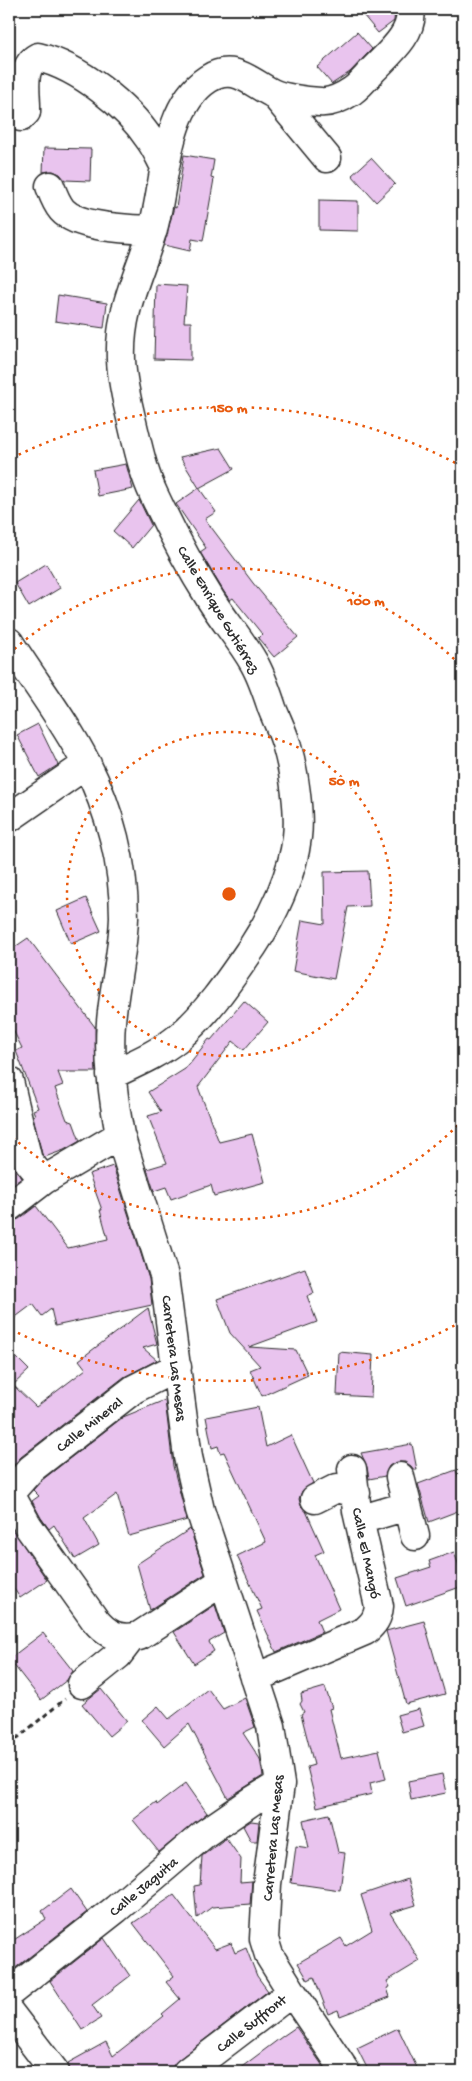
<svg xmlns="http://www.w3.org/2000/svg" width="472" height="2081" font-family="'Gochi Hand',sans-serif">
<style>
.building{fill:#e9c4ee;stroke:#2b2b2b}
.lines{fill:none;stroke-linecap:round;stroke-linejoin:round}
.minor-casing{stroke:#2b2b2b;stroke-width:31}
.path{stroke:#2b2b2b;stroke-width:3;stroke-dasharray:5 4;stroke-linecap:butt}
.minor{stroke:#fff;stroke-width:28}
.ring{fill:none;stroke:#e8590c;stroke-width:2.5;stroke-dasharray:2.5 5}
.labels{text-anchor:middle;stroke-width:4;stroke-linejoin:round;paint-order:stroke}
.street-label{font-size:15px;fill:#2b2b2b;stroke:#fff}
.centre{fill:#e8590c;stroke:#fff;stroke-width:2.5}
.ring-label{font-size:15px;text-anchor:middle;font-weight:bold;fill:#e8590c;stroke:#fff;stroke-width:4;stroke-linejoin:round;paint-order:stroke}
</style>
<rect width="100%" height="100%" fill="#fff"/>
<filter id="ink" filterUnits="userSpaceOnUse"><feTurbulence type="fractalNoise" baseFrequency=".02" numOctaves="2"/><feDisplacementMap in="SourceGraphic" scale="10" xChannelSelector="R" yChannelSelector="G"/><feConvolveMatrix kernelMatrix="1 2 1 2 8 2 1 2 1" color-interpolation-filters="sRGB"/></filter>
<g filter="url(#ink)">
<!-- building -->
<path class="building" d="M358,9h37l-1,12 -16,12z
M357,32l15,17 -22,23 -18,12 -15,-17z
M44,148l47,1 -1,32 -25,-1 -5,-6 -7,-3 -10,1z
M184,155l30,5 -3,18 3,1 -11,62 -11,-2 -2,12 -26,-6 10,-38 2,1z
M371,158l24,26 -19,18 -24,-27z
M319,200l39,1v30l-39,-1z
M156,284l31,2 -3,36h7v38l-37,-1z
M58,295l49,8 -3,25 -49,-7z
M221,448l13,21 -35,19 -19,-31z
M126,464l7,25 -35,7 -5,-26z
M199,488l17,24 -11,7 48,64 45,54 -24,20 -16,-19 4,-4 -29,-36 -3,2 -6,-8 -24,-40 6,-4 -30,-44z
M139,500l12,25 -19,23 -19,-17z
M46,564l14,24 -31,19 -14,-24z
M38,724l20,41 -19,12 -22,-42z
M368,871l2,35 -22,1 -14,72 -41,-8 9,-51 23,4 -1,-52z
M86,898l15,33 -30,13 -14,-33z
M28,938l67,89 1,45h-38l5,13 -8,3 12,32 6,2 7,19 -16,9 -19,7 -3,-3 -9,-38 2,-1 -2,-5 5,-2 -22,-57 6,-3 -13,-26v-71z
M244,1001l24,21 -24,28 -11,-9 -35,46 21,55 33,-8 13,48 -51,14 -3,-11 -40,14 -5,-12 -12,4 -7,-22 20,-6 -19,-47 13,-4 -13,-20 37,-23 24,-30 2,1z
M9,1148l4,17 9,13 -13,9z
M113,1166l36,113 3,26 -97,21 -4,-17 -9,7 -9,-12 -24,18v-100l10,-3 17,-13 32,42 40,-9 -8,-29h2l-13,-36z
M305,1268l9,25 -7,3 10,26 -68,25 47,3 12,25 -46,21 -12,-26 10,-4 -30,-33 -13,-34z
M148,1308l9,36 -14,4 14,12 -33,17 -103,80 -8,9 -4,-5v-111l20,20 -16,15 23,22 50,-38 -7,-9z
M339,1352l34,3 -2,42 -34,-2z
M165,1400l8,66 14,54 -58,16 -12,-42 -33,24 15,27 -24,14 -21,-34 -5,4 -8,-11 -9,-17 7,-5 -6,-6 9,-10 81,-63z
M258,1407l8,40 25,-12 22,48 -11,8 -3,8 2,7 5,5 18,40 -9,4 24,54 -22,11 5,12 -46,20 -19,-41 5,-2 -25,-53 29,-14 -42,-90 -4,1 -2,-7 -6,2 -6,-31z
M412,1444l5,26h-3l-3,-4 -6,-4h-8l-8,4 -4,10 -16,3 -2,-12 -6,-14z
M456,1470l7,20v19l-34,13 -11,-38z
M9,1524l38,56 -27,18 -11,-17z
M190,1529l15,45 -55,36 -13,-46z
M454,1552l9,25v9l-57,20 -9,-28 34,-11 -2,-6z
M215,1605l9,28 -15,9 5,9 -20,13 -20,-32z
M424,1621l21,73 -39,10 -20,-73z
M43,1633l30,38 -6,9 -26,20 -32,-41z
M325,1687l7,21 -3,1 12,49 38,-8 7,29 -16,4 2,11 -55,13 -10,-40 7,-2 -13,-51 3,-2 -4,-8 2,-3 -1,-7z
M101,1689l26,32 -18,15 -27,-32z
M208,1689l15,20 22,-11 10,29 -12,6 17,26 3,17 -35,22 -39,-74 -25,22 -22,-26 16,-14 11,13z
M419,1709l5,17 -22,6 -5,-17z
M442,1774l4,19 -35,7 -3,-19z
M186,1783l21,30 -48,39 -26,-32 23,-18 1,3z
M329,1814l9,38 7,1 -5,37 -49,-7 5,-37 13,2 -6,-28z
M251,1821l8,1 -2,19h-6l-8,-15z
M226,1838l15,21 -1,23 12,-1 -2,23 -38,3 -15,11 -3,-32 6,-1 2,-29z
M408,1879l8,26 -26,8 30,48 -33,20 3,6 -3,1 3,9 -50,19 -2,-6 -10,4 -14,-37 -6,3 -10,-17 43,-25 5,8 26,-16 -11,-35z
M71,1889l16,23 -78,61v-30l37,-24 -4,-8z
M174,1895l41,54 16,-6 4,10 11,-5 11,28 11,15 -90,69 -5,6 -1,6h-102l-2,-9 38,-21 7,14 51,-40 -2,-2 18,-15 -14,-17 8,-6 -41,-53z
M104,1938l26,38 -38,29 9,13 -19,12 -32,-49z
M296,2027l31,45h-92l48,-36z
M398,2028l21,44h-50l-12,-24z"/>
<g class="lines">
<defs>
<path id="minor" d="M274,94l53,64
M21,117l5,-5c1,-18 -7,-45 12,-55 41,10 89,48 112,83 6,8 10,18 15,27
M50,186c3,8 6,17 12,24 16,18 67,19 91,20
M9,642c25,40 56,79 77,121 24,47 38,101 38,154 -1,35 -10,69 -13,105 -3,38 2,75 9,113l44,141 24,181 12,53 71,216 9,58 -13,100 -3,55 5,16 23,37 54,80
M9,818l78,-54
M111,1075c23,-11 47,-21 67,-37 30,-25 53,-60 75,-92 20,-30 40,-73 44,-109 3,-24 -3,-66 -10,-90 -3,-13 -10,-26 -15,-39 -5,-15 -10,-31 -18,-45 -13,-23 -30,-42 -43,-63 -21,-33 -40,-69 -57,-105 -11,-23 -16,-48 -22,-73 -5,-20 -10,-41 -11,-62 -2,-50 17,-82 31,-128 14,-45 11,-124 56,-153 26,-17 43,4 64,14 10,5 35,8 48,9 10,1 23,-5 32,-11 7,-5 14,-13 20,-20 15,-16 43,-38 38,-62
M9,1081l19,80 16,19
M9,1207l35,-27 76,-45
M400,1477l15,59
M9,1492l19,34 67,94c12,15 25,21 44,16l84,-55
M9,1494l22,-25 103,-80 43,-22
M315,1499l22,-11 19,5
M359,1520l48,-14
M255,1678l110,-47c9,-8 13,-13 14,-25l-22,-95 -5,-42
M82,1684l36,-29 13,-17
M9,1993l107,-84 88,-75 48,-33 28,-17
M9,2012l46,60
M187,2072l105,-80"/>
</defs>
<!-- minor casing -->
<use href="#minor" class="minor-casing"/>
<!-- path -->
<path class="path" d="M9,1745l56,-46"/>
<!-- minor -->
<use href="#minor" class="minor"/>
</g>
</g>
<!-- distance rings -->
<g class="ring">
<circle cx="229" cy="894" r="162"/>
<path d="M463 1120A325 325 0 0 1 9 1134M9 654A325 325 0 0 1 463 668"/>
<path d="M461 1322A487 487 0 0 1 12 1330M12 458A487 487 0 0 1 461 466"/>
</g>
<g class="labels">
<!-- street labels -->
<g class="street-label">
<text transform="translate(219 609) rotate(59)" y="5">Calle Enrique Gutiérrez</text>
<text transform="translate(175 1358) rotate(83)" y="5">Carretera Las Mesas</text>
<text transform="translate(89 1424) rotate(-38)" y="5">Calle Mineral</text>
<text transform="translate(367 1553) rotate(78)" y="5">Calle El Mangó</text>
<text transform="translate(272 1838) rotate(-85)" y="5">Carretera Las Mesas</text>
<text transform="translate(143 1886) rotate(-40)" y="5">Calle Jaguita</text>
<text transform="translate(251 2023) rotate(-38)" y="5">Calle Suffront</text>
</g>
</g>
<circle cx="229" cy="894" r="8" class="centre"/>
<g class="ring-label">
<text x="229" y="412">150 m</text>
<text x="366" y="605">100 m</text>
<text x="344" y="785">50 m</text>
</g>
<!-- margin -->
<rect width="472" height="2081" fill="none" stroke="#fff" stroke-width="30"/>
<rect x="15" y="15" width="442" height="2051" fill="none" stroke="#2b2b2b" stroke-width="2" filter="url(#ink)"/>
</svg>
